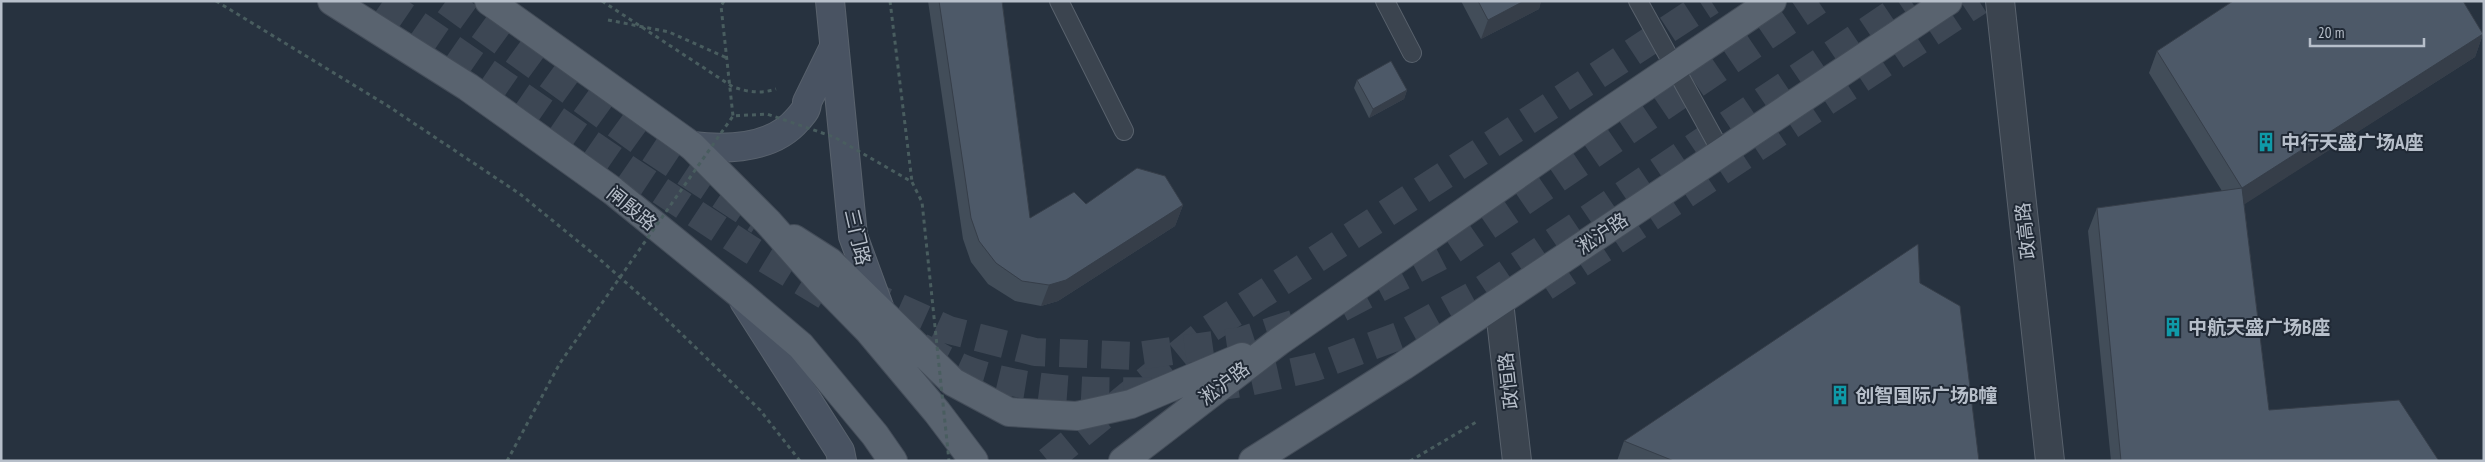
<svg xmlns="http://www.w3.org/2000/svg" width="2485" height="462" font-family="'PT Sans Narrow','Noto Sans SC',sans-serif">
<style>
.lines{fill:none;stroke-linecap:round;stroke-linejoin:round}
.secondary-tunnel{stroke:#3d4754;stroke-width:28;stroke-dasharray:28 14;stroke-linecap:butt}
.primary-tunnel{stroke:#3d4754;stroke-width:28;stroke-dasharray:28 14;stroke-linecap:butt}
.lane-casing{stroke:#59626d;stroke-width:20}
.street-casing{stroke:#59626d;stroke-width:30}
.secondary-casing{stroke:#59626d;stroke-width:30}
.primary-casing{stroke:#444d59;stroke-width:30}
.path{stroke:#495d5f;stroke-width:3;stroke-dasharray:4 4;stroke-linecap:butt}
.lane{stroke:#3b444f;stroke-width:18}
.street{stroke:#3b444f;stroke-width:28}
.secondary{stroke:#495362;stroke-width:28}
.primary{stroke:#59636f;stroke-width:28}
.path-bridge{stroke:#495d5f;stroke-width:3;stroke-dasharray:4 4;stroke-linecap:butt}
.wall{fill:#424d59}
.shaded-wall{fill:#363e49}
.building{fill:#4d5968;stroke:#363e49}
.labels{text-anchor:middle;stroke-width:4;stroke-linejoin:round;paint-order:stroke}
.poi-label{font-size:19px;font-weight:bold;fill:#b7bfca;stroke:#202935;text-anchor:start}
.street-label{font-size:19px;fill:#b7bfca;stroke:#202935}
</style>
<rect width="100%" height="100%" fill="#27323f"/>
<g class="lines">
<!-- secondary-tunnel -->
<path class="secondary-tunnel" d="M1545,287l434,-286
M1048,461l160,-131 503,-329"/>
<!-- primary-tunnel -->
<path class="primary-tunnel" d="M383,1l246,169 122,80 83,51
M446,1l200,145 113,75
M862,288l20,12 67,30 86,22 103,4 103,-15 61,-20
M1341,308l110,-57 367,-250
M921,347c16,8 34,19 52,25 61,20 123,20 187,19
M1210,388l39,-6 67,-15 85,-32 75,-41 435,-293"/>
<defs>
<path id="lane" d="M1059,1l65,130
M1385,1l27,52
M1638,1l84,152"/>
<path id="street" d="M2000,1l50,460
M1499,302l18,159"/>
<path id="secondary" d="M830,1l23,235 29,79
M692,146c36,4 81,3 106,-27 5,-6 9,-9 9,-17l26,-53
M744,301l96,150 2,10"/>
<path id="primary" d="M332,1l136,86 145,104 128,104 60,51 74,89 18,26
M489,1l203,145 76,76 53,60 48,49 68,81 37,49
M794,239l36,23 123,120 56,30 68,4 54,-12 111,-47
M1123,461l155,-119 318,-222 176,-119
M1253,461l150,-95 545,-365"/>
</defs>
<!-- lane casing -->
<use href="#lane" class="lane-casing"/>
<!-- street casing -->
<use href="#street" class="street-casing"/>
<!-- secondary casing -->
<use href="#secondary" class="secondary-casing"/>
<!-- primary casing -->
<use href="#primary" class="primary-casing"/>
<!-- path -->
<path class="path" d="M216,1l172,105 132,88 76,62 62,55 102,99 40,51
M602,1l131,86c15,5 28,7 43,2
M890,1l22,181
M1410,461l68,-40"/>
<!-- lane -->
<use href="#lane" class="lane"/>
<!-- street -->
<use href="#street" class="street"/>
<!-- secondary -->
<use href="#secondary" class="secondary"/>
<!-- primary -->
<use href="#primary" class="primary"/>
<!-- path-bridge -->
<path class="path-bridge" d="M724,1l-3,5 12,110
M608,20l61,12 58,26
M507,461l53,-98 173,-247 34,-2 67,23 78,45 10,20 27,259"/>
</g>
<!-- wall -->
<path class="wall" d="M928,1h74l28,217 56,-14 97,1 -8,21 -117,75 -17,5 -26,-5 -27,-17 -17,-22 -8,-23z
M1461,1h80l-2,8 -58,30z
M2483,34l-8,23 -231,147 25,206 170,51h-328l-23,-230 9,-23 125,-17 -73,-118 8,-22z
M1357,80l50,10 -3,9 -35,19 -15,-30z
M1920,283l59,178h-362l7,-20z"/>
<!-- shaded-wall -->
<path class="shaded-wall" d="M1524,1h17l-2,8 -58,30 7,-19z
M2483,34l-8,23 -241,154 8,-23z
M1407,90l-3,9 -35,19 4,-9z
M1183,205l-8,21 -117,75 -17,5 8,-21z"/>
<!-- building -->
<path class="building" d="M939,1h63l28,217 44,-26 12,12 51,-36 28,8 18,29 -117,75 -17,5 -27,-4 -26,-18 -17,-22 -8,-23z
M1478,1h46l-36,19z
M2233,1h230l20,33 -241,154 -85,-137z
M1391,61l16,29 -34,19 -16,-29z
M2242,188l27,222 130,-10 40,61h-318l-24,-253z
M1918,244l2,39 40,23 19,155h-305l-50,-20z"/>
<!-- icons -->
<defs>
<symbol id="building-bare" viewBox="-9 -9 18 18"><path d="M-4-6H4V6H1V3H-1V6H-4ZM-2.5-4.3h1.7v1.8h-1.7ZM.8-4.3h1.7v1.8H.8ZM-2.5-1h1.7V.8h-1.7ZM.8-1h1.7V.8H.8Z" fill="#0f9aa8" stroke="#202935" stroke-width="2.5" paint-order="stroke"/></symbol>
</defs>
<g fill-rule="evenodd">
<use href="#building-bare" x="2252" y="128" width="28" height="28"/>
<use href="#building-bare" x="2159" y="313" width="28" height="28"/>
<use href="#building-bare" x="1826" y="381" width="28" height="28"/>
</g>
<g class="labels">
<!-- poi labels -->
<g class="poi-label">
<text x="2281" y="149">中行天盛广场A座</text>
<text x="2188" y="334">中航天盛广场B座</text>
<text x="1855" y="402">创智国际广场B幢</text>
</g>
<!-- street labels -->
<g class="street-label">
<text transform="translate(632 208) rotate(39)" y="7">闸殷路</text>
<text transform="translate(2025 231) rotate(-96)" y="7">政高路</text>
<text transform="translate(1602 233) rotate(-34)" y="7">淞沪路</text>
<text transform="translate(858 237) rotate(77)" y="7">三门路</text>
<text transform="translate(1508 381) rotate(-96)" y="7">政恒路</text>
<text transform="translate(1224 383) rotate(-37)" y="7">淞沪路</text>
</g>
</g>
<!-- border -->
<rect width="2485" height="462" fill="none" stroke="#b7bfca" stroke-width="5"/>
<!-- scale -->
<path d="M2310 38v8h114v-8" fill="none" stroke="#b7bfca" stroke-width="2.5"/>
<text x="2318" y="38" font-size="15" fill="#b7bfca" stroke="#202935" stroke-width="4" paint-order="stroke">20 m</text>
</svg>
